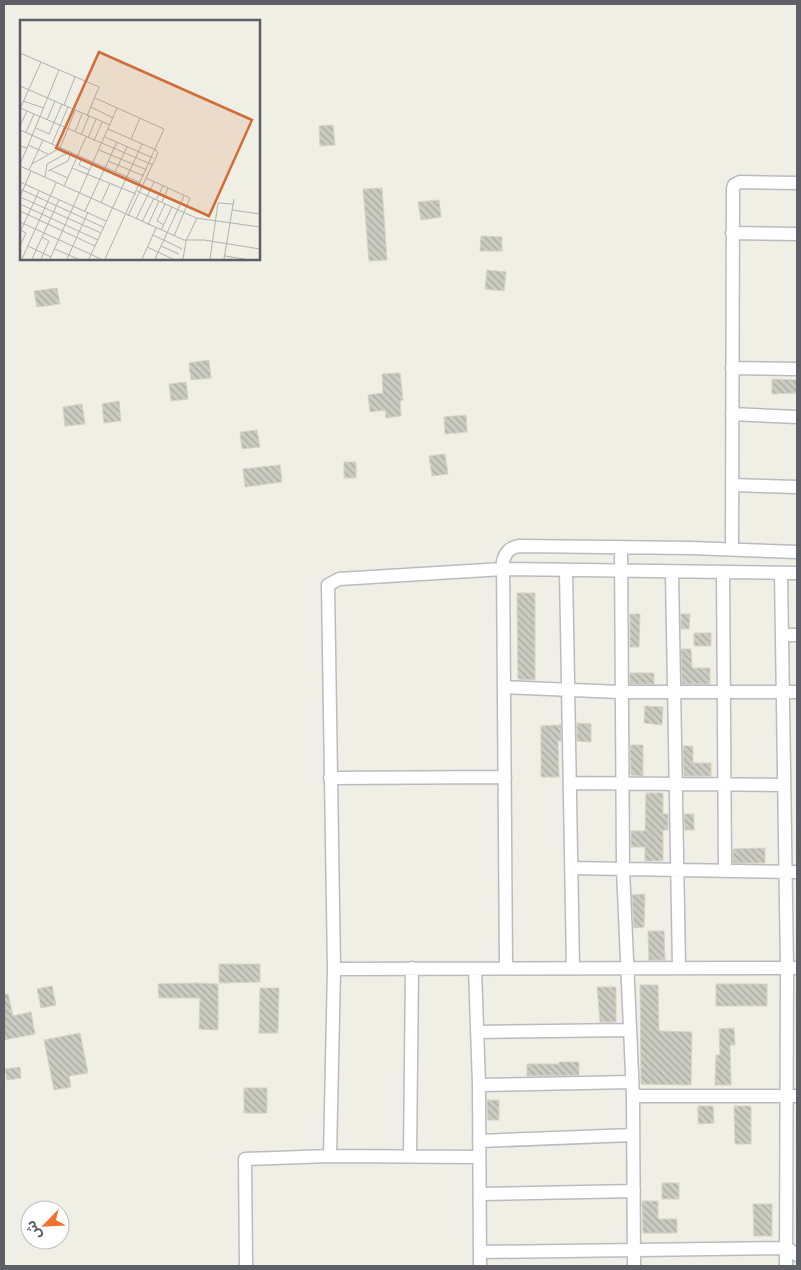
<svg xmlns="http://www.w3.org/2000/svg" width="801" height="1270" font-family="'DM Sans','Noto Sans Arabic',sans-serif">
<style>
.building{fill:url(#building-back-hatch);stroke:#d4d4c3}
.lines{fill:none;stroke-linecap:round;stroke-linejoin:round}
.street-casing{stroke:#babbc1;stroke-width:15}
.street{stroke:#fff;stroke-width:12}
.inset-road{fill:none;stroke:#b1b1ae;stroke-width:1}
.view{fill:#d16d38;fill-opacity:0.15;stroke:#d16d38;stroke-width:2.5}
.inset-edge{fill:none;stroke:#5d5e66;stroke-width:2.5}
</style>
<defs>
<pattern id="building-back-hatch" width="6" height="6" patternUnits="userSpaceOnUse" patternTransform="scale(1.25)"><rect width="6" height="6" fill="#cacbc1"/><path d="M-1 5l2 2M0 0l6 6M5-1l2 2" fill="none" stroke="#a7a8a1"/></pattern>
</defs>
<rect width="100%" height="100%" fill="#efefe5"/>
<!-- building -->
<path class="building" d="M333,125l2,20 -15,1 -1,-20z
M382,188l5,72 -18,1 -6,-72z
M439,200l2,17 -20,3 -3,-18z
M481,236l21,1v14h-22z
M487,270l19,2 -2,19 -19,-2z
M57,288l3,16 -23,3 -3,-16z
M209,360l2,18 -20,2 -2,-17z
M400,373l3,27 -3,1 1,15 -15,2 -1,-8 -15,2 -2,-17 15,-2 -1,-19z
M772,379l25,1v13l-25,1z
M186,382l2,17 -17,2 -2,-17z
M119,401l2,20 -17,2 -2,-19z
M82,404l3,20 -20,2 -2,-19z
M466,415l1,17 -22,2 -1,-17z
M257,430l3,17 -18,2 -2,-17z
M445,454l3,20 -16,2 -3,-20z
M344,462h12v16h-12z
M280,465l2,17 -37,5 -2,-18z
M517,593h18v87l-17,-1z
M630,614h10l-1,33h-9z
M681,614h9l-1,15h-8z
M694,633h17v13h-17z
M681,649h10l1,19h18v16h-28z
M630,673h24v11h-24z
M645,706l18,1 -1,18 -18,-2z
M577,723l14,1v18l-14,-1z
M561,725v16h-3l1,36h-18v-51z
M630,745h13v31l-12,-1z
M683,746h10v17h18v13h-27z
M646,793h17v21h5v16h-5v31h-18v-14h-14v-16h14z
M684,814h10v16h-9z
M765,848v15h-32v-14z
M645,894l-1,33 -10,1 -2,-33z
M648,931h16l1,29h-16z
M219,964h41v18l-41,1z
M196,983l22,1v46l-19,-1 1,-31h-41l-1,-14z
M716,984h51v22h-51z
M640,985h18l1,46 33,1 -1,53 -50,-1z
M52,986l4,19 -15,3 -4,-19z
M597,987h19v35h-16z
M260,988h19l-1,45h-19z
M4,994h4l5,22 18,-4 4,22 -31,6z
M734,1028l1,17h-5l1,40h-16l1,-30h4l-1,-26z
M80,1033l8,40 -19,3 2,11 -17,3 -10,-50z
M559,1062h20v13l-52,1v-12h32z
M20,1067l1,11 -14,2 -2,-11z
M244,1088h23v25h-23z
M487,1100h12v20h-11z
M698,1106h15l1,17 -16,1z
M734,1106h17v38h-16z
M662,1183h17v16h-17z
M642,1201h16v18h19v14h-34z
M753,1204h19v32h-18z"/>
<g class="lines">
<defs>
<path id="street" d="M732,233l65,1
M732,368l65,1
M732,414l65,3
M732,485l65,2
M621,547l2,322 10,227 1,170
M732,549l1,-360 1,-4 6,-3 57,1
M566,570l7,397
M672,572l7,396
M723,573l2,297
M781,573l6,395 -1,298
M782,635h15
M504,687l116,5h177
M330,778l175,-1
M570,783l214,2
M572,868l225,4
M506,968l-3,-407c3,-9 6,-13 16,-15l172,2 106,4
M334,969l463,-1
M475,969l4,116 1,181
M477,1032l153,-2
M479,1085l153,-3
M633,1096h164
M479,1141l154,-6
M330,1156l4,-187 -6,-384 11,-6 164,-10 294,4
M410,1156l2,-188
M480,1194l154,-3
M480,1252l307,-4 10,7
M246,1266l-1,-107 85,-3 149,1"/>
</defs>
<!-- street casing -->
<use href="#street" class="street-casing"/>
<!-- street -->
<use href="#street" class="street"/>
</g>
<!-- overview -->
<g transform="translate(20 20)">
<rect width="240" height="240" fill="#efefe5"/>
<path class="inset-road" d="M0,33l79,34 -12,29M0,66l90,39M75,78l69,31 -59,130M3,81l21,7M44,85l11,-28M71,87l22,11M0,88l133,57M0,89l21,-47M27,100l8,-19M0,106l7,-15M16,108l13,6 13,-30M88,109l48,21M0,110l121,53M6,112l8,-18M55,112l7,-18M61,115l8,-19M85,117l48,21M68,118l8,-19M111,119l9,-21M74,121l8,-19M32,124l16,-37M8,125l20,9M0,126l7,2 -7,16M7,128l32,-78M79,130l48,20M62,138l-3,7 11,5M88,141l36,15M12,144l28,-16 15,-37M0,146l164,74h20l56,9M52,148l64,26M9,150l14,-30M30,150l18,8M28,151l20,-10 3,-8M95,152l12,-25M25,157l2,-13 22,-12M126,158l44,20 -16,38M0,162l86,39M44,166l22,-49M0,169l83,38M117,171l59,27 64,9M0,177l81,36M0,177l11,-26M136,180l7,-14M142,182l6,-14M81,183l9,-20M0,184l78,36M212,190l28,4M0,191l75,35M65,191l32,-69M108,196l30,-63 -2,-3M116,199l18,-37M0,202l81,37M122,202l12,-24M128,205l11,-24M144,205l-7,-4 8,-17M0,210l6,3 -6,13M1,210l18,-39M141,210l11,-23M133,215l29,14M8,226l23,11M141,226l18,8M127,227l26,12M35,229l23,10M205,236l19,3M2,239l34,-76M12,239l27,-59M21,239l8,-18 -7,-4M30,239l67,-151M47,239l21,-47M69,239l53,-115M122,239l14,-31M135,239l29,-63M163,239l3,-18 11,-23M190,239l8,-56 15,1M204,239l10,-60"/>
<path class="view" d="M79,32l153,68 -43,96 -153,-68z"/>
<rect width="240" height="240" class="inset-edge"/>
</g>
<!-- border -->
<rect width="801" height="1270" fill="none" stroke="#5d5e66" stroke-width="10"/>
<!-- north arrow -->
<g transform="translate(45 1225) rotate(246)"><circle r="24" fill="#ffffff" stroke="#bebfc2"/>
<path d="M0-4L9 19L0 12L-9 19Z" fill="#ee712c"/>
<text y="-8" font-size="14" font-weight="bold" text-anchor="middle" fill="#5d5e66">ش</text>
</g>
</svg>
